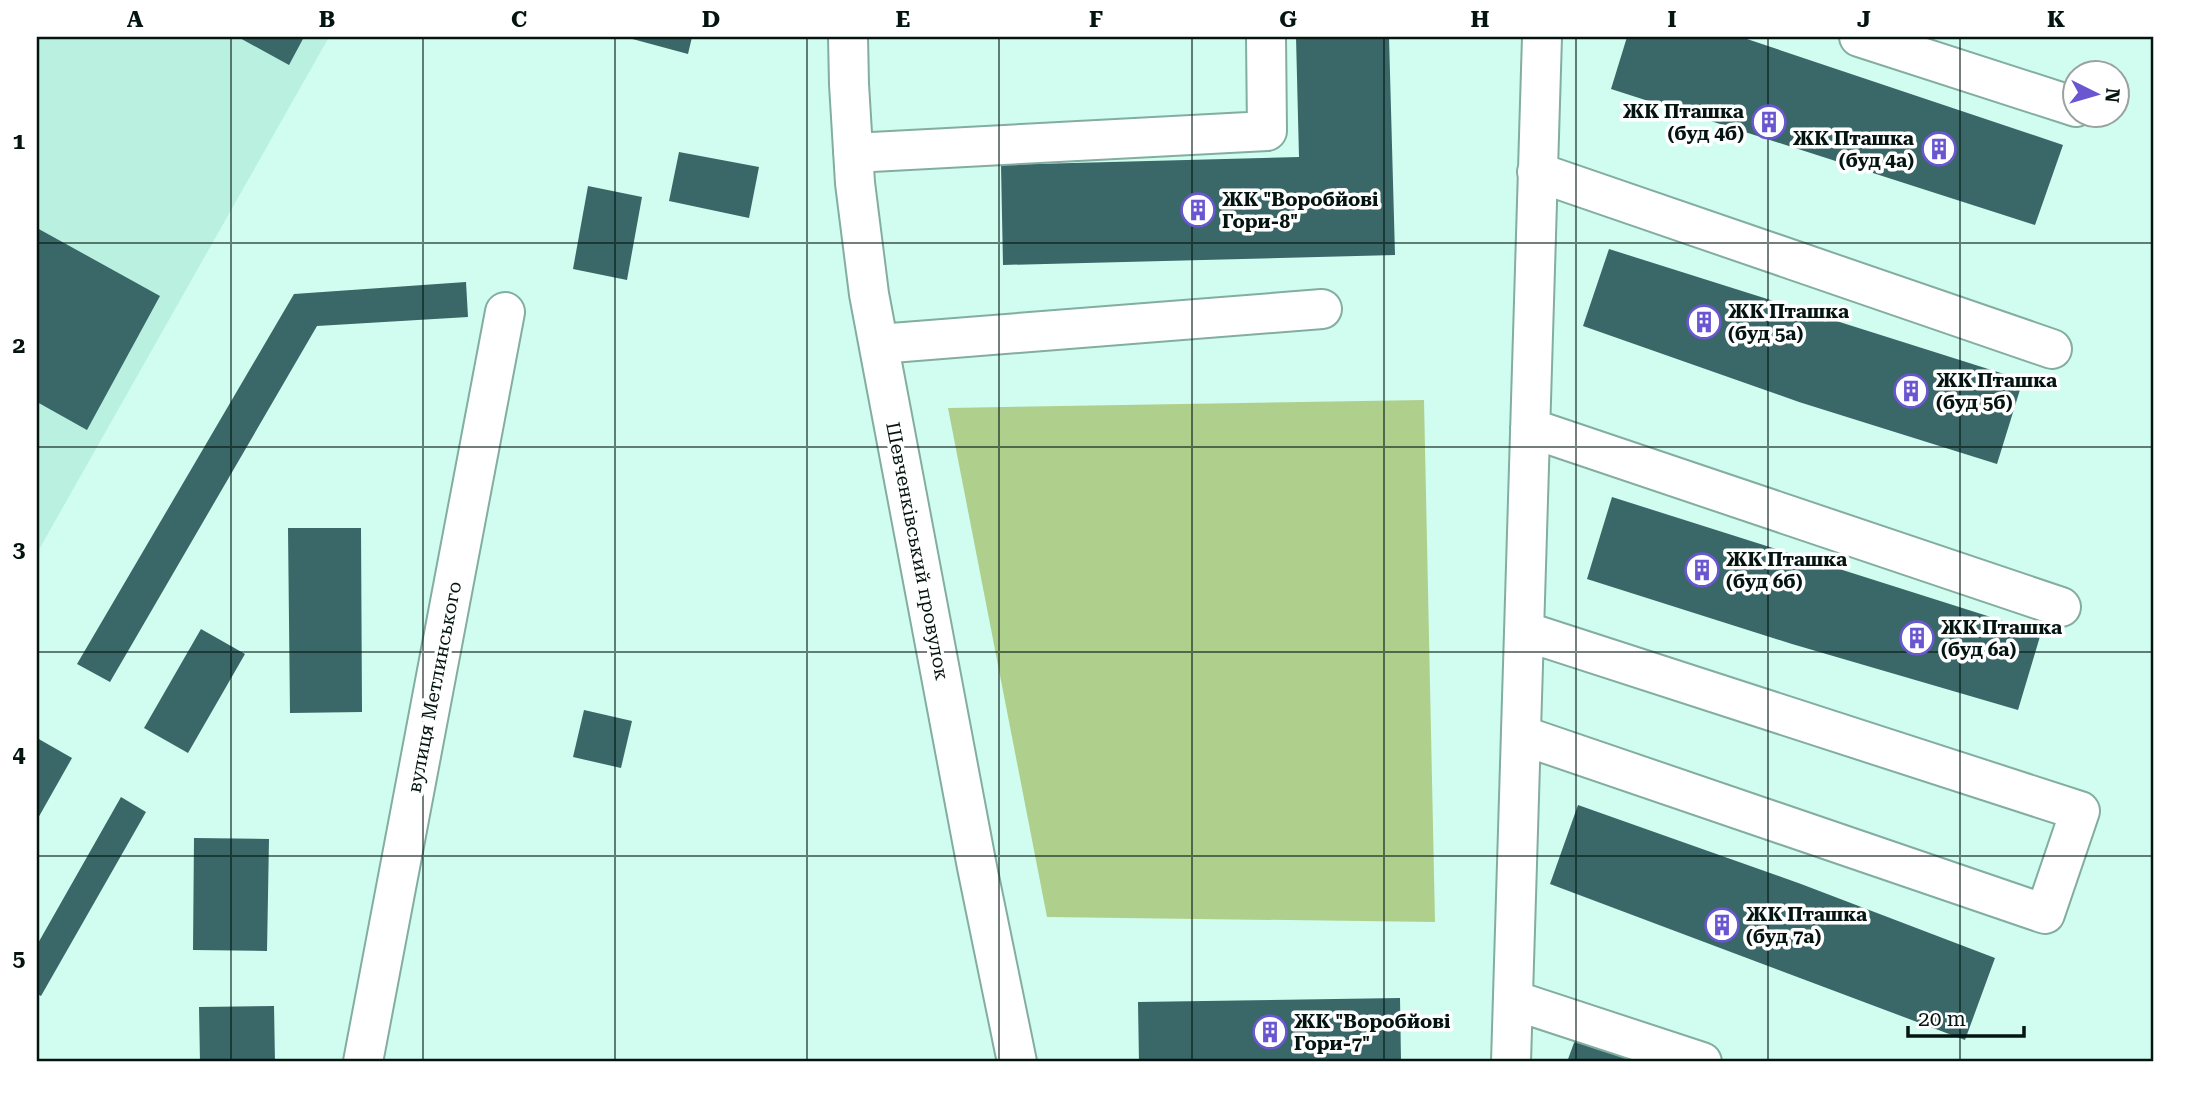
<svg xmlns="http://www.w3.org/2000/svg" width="2191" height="1099" font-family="'Roboto Serif',serif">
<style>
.built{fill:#baf0e0}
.forest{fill:#afd08c}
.building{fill:#3a6768}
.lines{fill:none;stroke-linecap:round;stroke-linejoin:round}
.minor-casing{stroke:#83ada0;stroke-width:42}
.minor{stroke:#fff;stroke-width:38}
.grid{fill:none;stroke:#041410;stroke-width:2;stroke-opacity:0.55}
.labels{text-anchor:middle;stroke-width:7;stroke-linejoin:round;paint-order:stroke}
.poi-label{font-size:19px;font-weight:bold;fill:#041410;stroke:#fff;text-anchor:start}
.street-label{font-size:19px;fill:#041410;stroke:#fff}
.neatline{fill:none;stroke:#041410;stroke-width:2.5}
.grid-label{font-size:23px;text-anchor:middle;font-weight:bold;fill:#041410}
</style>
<rect width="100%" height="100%" fill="#d0fdef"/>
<!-- built -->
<path class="built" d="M37,37h292l-292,516z"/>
<!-- forest -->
<path class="forest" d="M1424,400l11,522 -388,-5 -99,-509z"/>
<!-- building -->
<path class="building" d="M238,37h66l-15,28z
M625,37h67l-4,17z
M1296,37h93l6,218 -392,10 -2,-100 298,-8z
M1627,37h114l322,108 -28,80 -424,-136z
M679,152l80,15 -10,51 -80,-17z
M588,186l54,11 -15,83 -54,-11z
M37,228l123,68 -73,134 -50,-28z
M1609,249l414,131 -26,84 -198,-62 -216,-76z
M466,282l2,35 -151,9 -207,356 -33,-18 217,-370z
M1612,497l429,136 -23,77 -226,-66 -205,-65z
M288,528h73l1,184 -72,1z
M201,629l44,25 -57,99 -44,-25z
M584,710l48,11 -11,47 -48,-11z
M37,738l35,20 -35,62z
M121,797l25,15 -105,184 -4,-2v-49z
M1578,805l223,79 194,74 -30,82 -415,-156z
M194,838l75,1 -2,112 -74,-1z
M1400,998l1,64h-262l-1,-60z
M274,1006l1,56h-75l-1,-55z
M1575,1040l63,22h-71z"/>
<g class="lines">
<defs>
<path id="minor" d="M848,37l1,47 6,99 14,111 108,573 40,195
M1859,37l217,70
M853,153l414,-22 -1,-94
M1537,172l515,177
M879,344l443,-35
M1530,428l531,179
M1521,735l524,179 35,-103 -556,-180
M1513,1000l189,62
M363,1062l142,-750
M1511,1062l31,-1025"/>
</defs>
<!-- minor casing -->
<use href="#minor" class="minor-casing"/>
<!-- minor -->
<use href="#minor" class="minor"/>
</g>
<!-- grid -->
<path class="grid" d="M231,37v1025M423,37v1025M615,37v1025M807,37v1025M999,37v1025M1192,37v1025M1384,37v1025M1576,37v1025M1768,37v1025M1960,37v1025M37,243h2117M37,447h2117M37,652h2117M37,856h2117"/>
<!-- icons -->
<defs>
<symbol id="building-ring" viewBox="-11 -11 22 22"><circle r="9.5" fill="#fff" stroke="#6956d0" stroke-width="1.5"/><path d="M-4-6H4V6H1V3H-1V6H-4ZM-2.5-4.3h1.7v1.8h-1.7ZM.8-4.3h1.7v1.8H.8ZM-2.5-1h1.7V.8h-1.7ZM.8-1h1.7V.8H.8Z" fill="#6956d0"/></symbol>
</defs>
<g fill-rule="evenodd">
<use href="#building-ring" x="1750" y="103" width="38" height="38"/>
<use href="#building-ring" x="1920" y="130" width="38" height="38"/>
<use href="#building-ring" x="1179" y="191" width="38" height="38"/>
<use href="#building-ring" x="1685" y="303" width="38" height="38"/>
<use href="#building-ring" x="1892" y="372" width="38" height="38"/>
<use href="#building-ring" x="1683" y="551" width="38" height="38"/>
<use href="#building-ring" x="1898" y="619" width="38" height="38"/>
<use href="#building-ring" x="1703" y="906" width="38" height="38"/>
<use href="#building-ring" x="1251" y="1013" width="38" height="38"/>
</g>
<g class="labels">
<!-- poi labels -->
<g class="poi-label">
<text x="1744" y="118" text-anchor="end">ЖК Пташка<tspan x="1744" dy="22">(буд 4б)</tspan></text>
<text x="1914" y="145" text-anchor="end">ЖК Пташка<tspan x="1914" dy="22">(буд 4а)</tspan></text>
<text x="1222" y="206">ЖК "Воробйові<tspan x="1222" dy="22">Гори-8"</tspan></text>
<text x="1728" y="318">ЖК Пташка<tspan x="1728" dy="22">(буд 5а)</tspan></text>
<text x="1936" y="387">ЖК Пташка<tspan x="1936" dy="22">(буд 5б)</tspan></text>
<text x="1726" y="566">ЖК Пташка<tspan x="1726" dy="22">(буд 6б)</tspan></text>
<text x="1941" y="634">ЖК Пташка<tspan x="1941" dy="22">(буд 6а)</tspan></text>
<text x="1746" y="921">ЖК Пташка<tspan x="1746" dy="22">(буд 7а)</tspan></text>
<text x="1294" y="1028">ЖК "Воробйові<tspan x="1294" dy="22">Гори-7"</tspan></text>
</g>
<!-- street labels -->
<g class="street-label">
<text transform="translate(918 551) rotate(79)" y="7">Шевченківський провулок</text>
<text transform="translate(434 687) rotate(-79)" y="7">вулиця Метлинського</text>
</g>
</g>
<!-- border -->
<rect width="2191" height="1099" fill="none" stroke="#ffffff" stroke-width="77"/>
<!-- north arrow -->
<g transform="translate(2096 94) rotate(95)"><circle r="33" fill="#ffffff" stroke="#9ba19f" stroke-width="2"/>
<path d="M0-5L12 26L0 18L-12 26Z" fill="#6956d0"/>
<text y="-10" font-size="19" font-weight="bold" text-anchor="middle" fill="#041410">N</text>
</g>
<!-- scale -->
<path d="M1908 1026v10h116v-10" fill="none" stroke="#041410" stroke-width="3.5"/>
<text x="1918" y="1026" font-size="21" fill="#041410" stroke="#ffffff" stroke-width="5" paint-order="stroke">20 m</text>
<rect x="38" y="38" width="2114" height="1022" class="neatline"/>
<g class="grid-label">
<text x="135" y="27">A</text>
<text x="327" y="27">B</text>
<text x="519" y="27">C</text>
<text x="711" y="27">D</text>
<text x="903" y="27">E</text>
<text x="1096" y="27">F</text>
<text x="1288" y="27">G</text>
<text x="1480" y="27">H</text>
<text x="1672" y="27">I</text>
<text x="1864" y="27">J</text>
<text x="2056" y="27">K</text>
<text x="19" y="149">1</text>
<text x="19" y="353">2</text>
<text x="19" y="557">3</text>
<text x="19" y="762">4</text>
<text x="19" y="966">5</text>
</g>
</svg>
